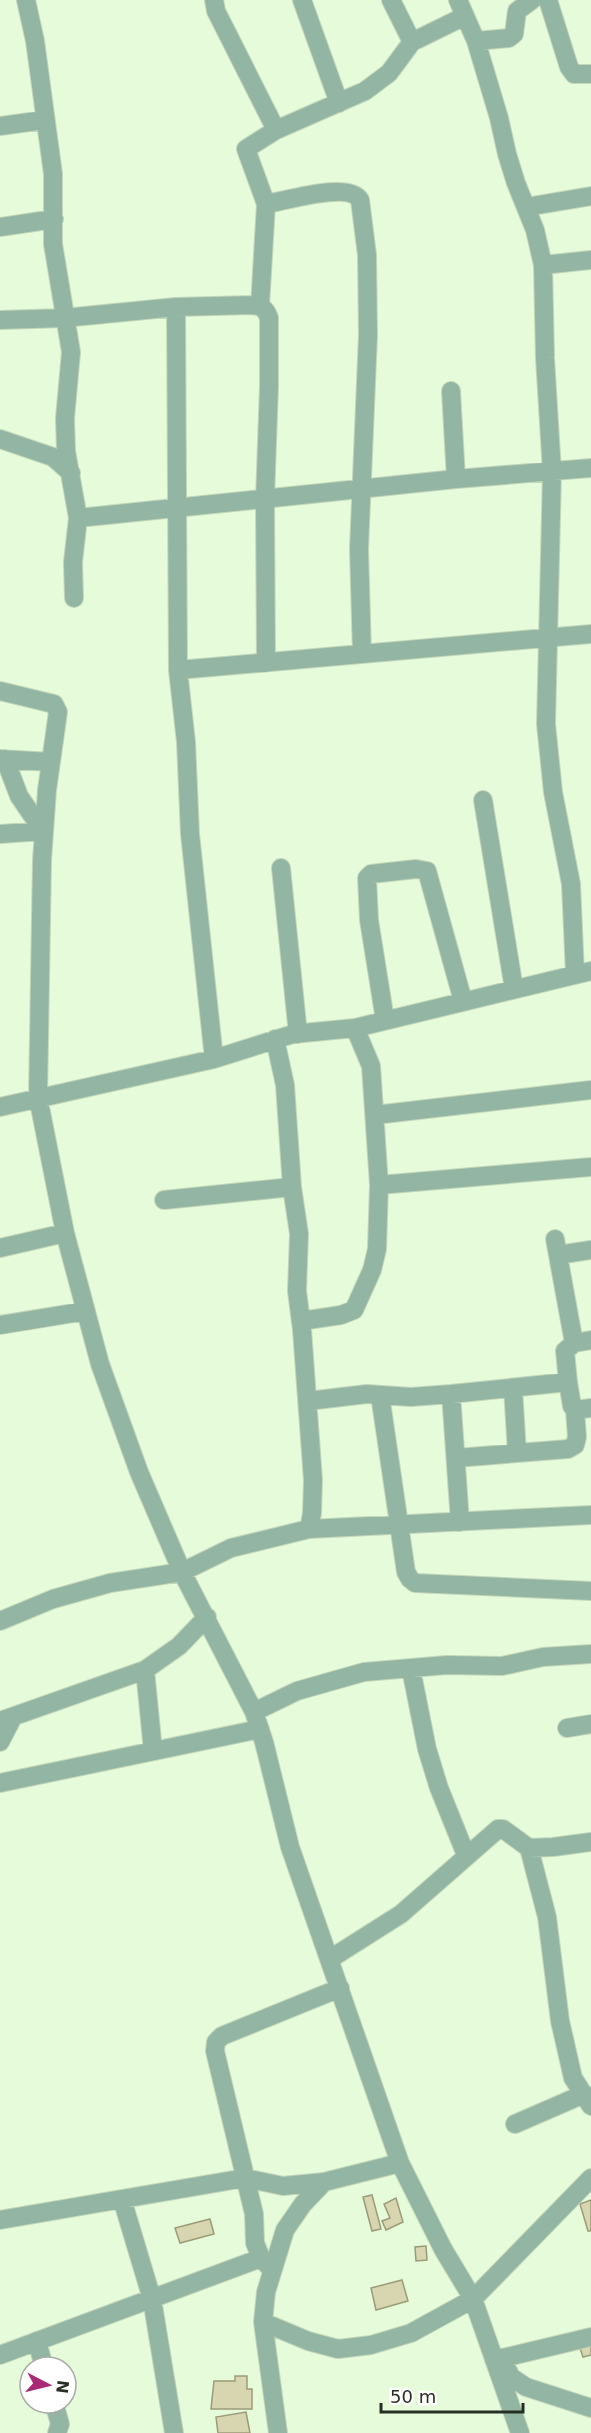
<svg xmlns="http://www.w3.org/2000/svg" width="591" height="2433" font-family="'DejaVu Sans',sans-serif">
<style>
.building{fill:#d8d6b1;stroke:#9c9b78;stroke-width:1.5}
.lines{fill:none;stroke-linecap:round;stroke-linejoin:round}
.minor-casing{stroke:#c3d6b9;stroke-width:20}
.minor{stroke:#93b5a4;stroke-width:18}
</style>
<rect width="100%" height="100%" fill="#e5fbda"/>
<!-- building -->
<path class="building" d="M372,2195l9,34 -9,2 -9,-34z
M396,2198l7,24 -17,8 -4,-9 8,-3 -6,-14z
M591,2200v31h-3l-8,-27z
M210,2219l4,15 -34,9 -5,-15z
M426,2246l1,14 -11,1 -1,-14z
M402,2280l6,21 -32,9 -5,-22z
M591,2345v10l-8,2 -3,-9z
M235,2376h12v13h5v20h-41l3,-28h21z
M246,2412l4,21h-32l-2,-16z"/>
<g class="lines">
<defs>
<path id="minor" d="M26,0l9,41 18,133v70l18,108 -6,66 1,33 12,67 -5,44 1,36
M214,0l2,11 60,119
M302,0l37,103
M391,0l21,42
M458,0l18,41 23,77 8,36 9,29 19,47 8,35 2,93 7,114 -6,252 7,68 18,92 4,90
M548,0l21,67 5,7h17
M476,41l33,-3 5,-4 3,-23 15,-11
M0,126l44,-6
M526,207l65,-11
M0,227l54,-8
M543,265l48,-5
M260,306l6,-102
M176,307l2,363 8,72 4,92 24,225
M0,320l64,-2 112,-11 76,-2c10,1 14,4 17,13v68l-4,113 1,164
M451,391l5,88
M0,439l53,18 18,16
M78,518l378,-39 135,-11
M362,654l-3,-105 9,-214 -1,-80 -7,-55c-11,-19 -74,1 -94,4l-20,-55 30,-19 89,-39 24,-18 23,-31 53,-26
M178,670l413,-36
M0,691l54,13 4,8 -11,78 -5,70 -4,237 27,136 35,131 39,108 43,100 72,140 10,30 26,105 110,316 43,86 30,50 47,134
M0,759l51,3
M5,759l14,37 24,35
M483,800l31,189
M0,834l43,-3
M281,868l17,166
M385,1020l-16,-100 -2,-42 4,-4 45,-5 11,2 36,130
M0,1107l214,-48 79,-25 62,-6 236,-57
M375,1115l216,-25
M379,1185l212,-18
M164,1200l128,-13
M555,1239l19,104
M0,1248l65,-15
M558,1255l33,-5
M301,1321l40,-6 13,-5 18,-40 5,-21 2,-64 -8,-119 -16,-38
M0,1325l86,-14
M568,1382l-3,-31 9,-8 17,-3
M513,1388l4,65
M451,1394l9,128
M380,1395l26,177 4,7 5,4 176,8
M308,1401l59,-7 44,3 40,-3 117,-12 4,24 3,4 16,-2
M456,1458l112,-9 7,-4 2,-8 -2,-27
M309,1529l282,-14
M0,1621l53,-22 57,-16 72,-11 49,-24 78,-19 3,-16 1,-33 -11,-150 -5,-39 2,-57 -7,-47 -7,-102 -10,-46
M411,1669l16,80 12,39 27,67
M145,1670l8,81
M254,1712l43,-21 67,-19 83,-7 55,1 41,-9 48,-3
M0,1721l145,-51 34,-24 28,-29
M567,1728l24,-4
M0,1742l13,-25
M0,1783l260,-54
M529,1848l18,69 13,104 13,57 18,28
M330,1959l71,-45 97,-85h5l26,19 24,-1 38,-5
M515,2124l69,-30
M122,2199l30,100 22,134
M0,2220l245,-42 38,8 41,-4 76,-19
M272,2270l-11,-12 -6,-15 -1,-29 -39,-163 1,-9 6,-6 118,-48
M263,2322l45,19 30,8 33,-4 40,-12 62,-34 118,-121
M37,2341l7,26
M0,2355l261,-97
M494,2360l97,-23
M503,2360l8,17 15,10 65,21
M54,2403l6,21 -3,9
M278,2433l-15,-111 3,-30 19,-62 18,-26 21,-22"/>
</defs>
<!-- minor casing -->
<use href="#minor" class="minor-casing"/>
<!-- minor -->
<use href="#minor" class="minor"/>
</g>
<!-- north arrow -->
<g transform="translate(48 2385) rotate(97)"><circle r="28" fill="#ffffff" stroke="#a9aca7" stroke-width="1.5"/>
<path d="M0-4.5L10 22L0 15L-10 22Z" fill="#aa2976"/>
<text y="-9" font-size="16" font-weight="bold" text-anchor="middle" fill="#272f22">N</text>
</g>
<!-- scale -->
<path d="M381 2403v9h142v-9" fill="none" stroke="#272f22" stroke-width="3"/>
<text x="390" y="2403" font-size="18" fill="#272f22" stroke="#ffffff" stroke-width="4.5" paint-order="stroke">50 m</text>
</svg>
